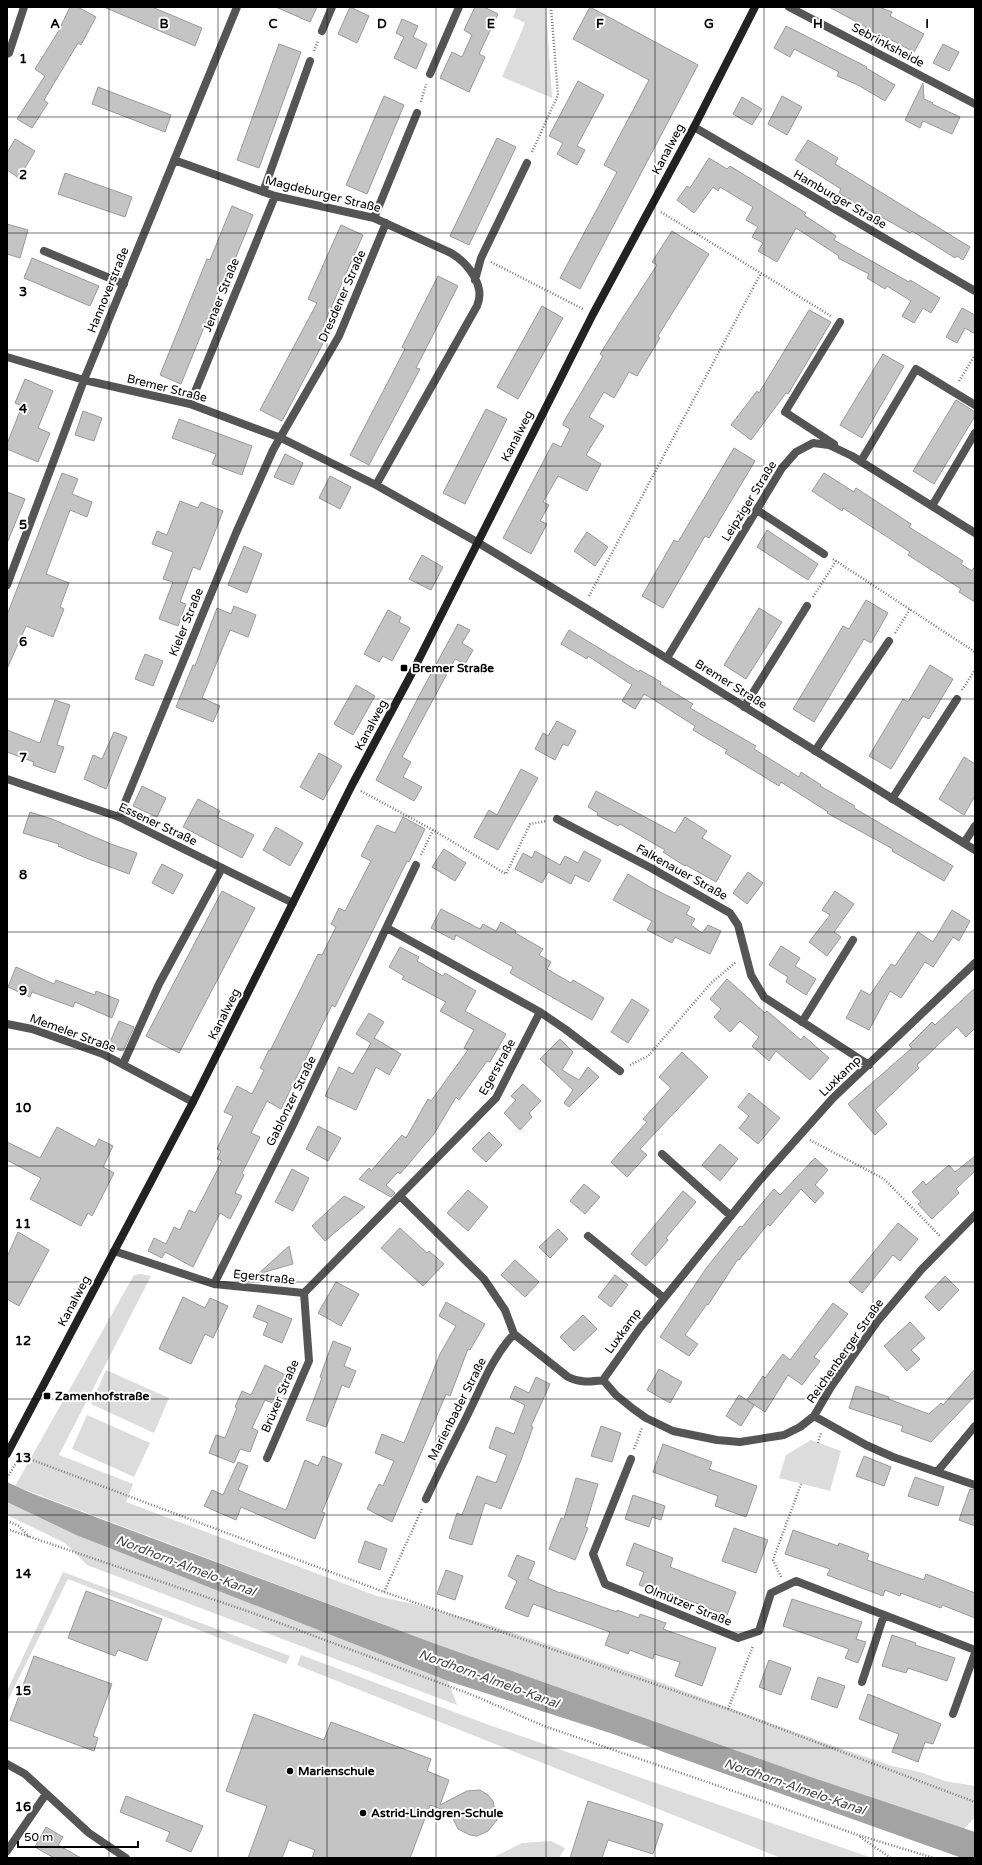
<svg xmlns="http://www.w3.org/2000/svg" width="982" height="1865" font-family="'Varela Round',sans-serif">
<style>
.green{fill:#dcdcdc}
.water{fill:#a3a3a3}
.building{fill:#c4c4c4;stroke:#999}
.lines{fill:none;stroke-linecap:round;stroke-linejoin:round}
.path{stroke:#777;stroke-width:2.5;stroke-dasharray:1 2;stroke-linecap:butt}
.lane{stroke:#555;stroke-width:8}
.street{stroke:#555;stroke-width:8}
.secondary{stroke:#222;stroke-width:8}
.grid{fill:none;stroke:#000;stroke-width:1;stroke-opacity:0.55}
.poi-dot{fill:#000;stroke:#fff;stroke-width:1.5}
.labels{text-anchor:middle;stroke-width:4;stroke-linejoin:round;paint-order:stroke}
.street-label{font-size:12px;fill:#000;stroke:#fff}
.poi-label{font-size:12px;font-weight:bold;fill:#000;stroke:#fff;text-anchor:start}
.water-label{font-size:13px;font-style:italic;fill:#444;stroke:#fff}
.grid-label{font-size:13px;text-anchor:middle;font-weight:bold;fill:#000;stroke:#fff;stroke-width:4;stroke-linejoin:round;paint-order:stroke}
</style>
<rect width="100%" height="100%" fill="#fff"/>
<!-- green -->
<path class="green" d="M517,7h29l6,91 -50,-21 23,-54 -12,-6z
M141,1274l10,2 -92,179 74,29 -7,18 251,94 49,11 61,17 167,56 174,64 64,22 28,6 25,9 30,5v31l-11,12 -153,-52 -375,-133 -421,-158 119,-211z
M106,1370l63,28 -15,35 -63,-29z
M87,1415l63,28 -16,34 -62,-28z
M811,1440l30,11 -11,40 -51,-13 7,-23z
M7,1502l69,33 372,146 9,24 -370,-140 -22,-22 -58,-28z
M63,1572l227,84 -4,8 -218,-85 -61,123v-11z
M301,1655l188,70 383,133h-91l-484,-193z
M551,1841l14,7 -6,10h-67l30,-15z"/>
<!-- water -->
<path class="water" d="M7,1482l24,11 405,151 375,133 164,55v26h-13l-352,-125 -162,-52 -372,-146 -69,-33z"/>
<!-- building -->
<path class="building" d="M70,7h8l18,10 -15,28 -3,-2 -34,57 4,3 -16,25 -15,-9 28,-43 -10,-7 23,-37z
M104,7h48l50,21 -7,18z
M276,7h41l-7,15z
M350,7l19,9 -12,27 -19,-9z
M475,7h9l14,7 -19,40 6,3 -16,35 -29,-14 12,-26 10,5 10,-22 -8,-5z
M590,7l108,58 -118,224 -20,-11 57,-106 -13,-7 45,-85 -76,-41z
M829,7h50l13,5 -2,4 34,18 -10,18 -32,-17v2l-18,-7 2,-3z
M402,19l16,7 -5,11 14,7 -11,25 -22,-11 10,-21 -8,-4z
M786,26l81,41 -1,1 29,17 -10,16 -27,-16 -21,-9 2,-4 -45,-23 -4,8 -16,-9z
M279,44l22,8 -42,116 -22,-8z
M943,44l16,8 -10,19 -16,-8z
M578,81l26,14 -27,51 8,4 -8,15 -20,-11 6,-11 -14,-7z
M923,83l1,16 9,4 -1,1 28,13 -8,17 -29,-13 -3,7 -15,-8z
M98,87l73,28 -6,17 -73,-28z
M384,96l20,9 -37,89 -21,-9z
M782,96l20,11 -15,28 -19,-11z
M742,97l20,12 -10,16 -19,-11z
M497,138l19,9 -47,98 -19,-9z
M15,139l20,12 -16,27 -12,-8v-17z
M808,140l30,18 -3,6 135,83 -7,13 -6,-4 -2,2 -43,-27 -2,2 -41,-23 -1,1 -29,-18 2,-4 -46,-29z
M709,158l18,11 3,-3 76,47 -2,2 32,21 -2,4 75,42 1,-2 30,18 -9,15 -8,-5 -9,15 -12,-7 9,-15 -24,-15 -2,3 -18,-11 2,-4 -31,-16 1,-2 -43,-28 -19,34 -19,-11 5,-8 -11,-6 6,-10 -12,-7 7,-13 -33,-20 -2,4 -5,-4 -19,26 -17,-13 10,-14 3,2z
M65,173l67,24 -7,20 -67,-23z
M232,206l21,9 -22,54 -3,-1 -47,116 -21,-9 47,-116 3,1z
M7,224l21,6 -8,28 -13,-4z
M341,225l22,10 -40,91 7,4 -48,91 -22,-11 57,-107 -9,-4z
M672,231l37,23 -51,82 2,2 -23,38 -8,-4 -15,26 -10,-6 -15,25 15,9 -18,29 15,9 -14,27 -29,-15 -15,26 6,3 -9,16 7,3 -16,30 -28,-16 50,-95 8,4 9,-18 -7,-4v-2l40,-67 -3,-2 20,-32 37,-57 -5,-3z
M32,258l67,28 -9,20 -66,-28z
M438,276l20,10 -42,82 4,1 -51,96 -19,-10 55,-106 -3,-2z
M542,306l21,12 -45,81 -21,-12z
M962,308l13,7v19l-10,-6 -8,15 -11,-6z
M809,310l22,12 -43,72 -2,-1 -35,47 -20,-15 26,-34 2,2z
M883,354l21,12 -42,72 -22,-13z
M25,379l28,12 -15,37 12,5 -12,29 -31,-13v-5l15,-38 -7,-3z
M956,400l19,12v4l-41,68 -21,-13z
M486,409l21,10 -42,85 -22,-11z
M83,411l19,7 -8,23 -19,-6z
M179,419l73,27 -10,29 -30,-11 4,-10 -44,-16z
M734,448l21,13 -46,77 -4,-2 -42,72 -21,-12 32,-56 4,2z
M285,454l18,9 -10,22 -19,-8z
M62,473l16,6 -6,15 20,8 -5,15 -17,-7 -24,64 23,9 -9,24 4,2 -11,28 -27,-11 -19,43v-54z
M824,473l30,19 2,-4 55,36 -2,3 54,34 -2,3 11,7 3,-5v36l-16,-10 2,-3 -53,-34 2,-3 -67,-44 -1,3 -30,-20z
M330,476l21,11 -11,22 -21,-11z
M7,492l18,7 -17,42h-1z
M180,501l18,7 3,-6 22,9 -23,59 -7,-3 -13,35 6,2 -8,22 -19,-7 14,-37 -10,-3 10,-27 -21,-8 5,-13 10,4z
M767,530l51,34 -10,16 -51,-33z
M587,532l21,15 -13,19 -21,-15z
M244,546l18,8 -15,39 -19,-8z
M422,555l21,12 -12,23 -22,-11z
M866,600l22,13 -17,30 -7,-4 -50,83 -21,-13 50,-83 6,3z
M234,606l22,9 -8,22 -18,-7 -28,68 18,8 -7,16 -37,-15 17,-42 2,1 22,-58 14,6z
M759,608l23,14 -36,57 -22,-14z
M388,610l13,7 -2,5 11,6 -18,33 -9,-5 -4,6 -15,-8z
M458,624l12,6 -8,13 11,7 -8,14 -10,-5 -53,98 9,5 -8,15 19,10 -8,14 -38,-21 44,-86z
M569,630l70,42 1,-2 21,12 -1,2 33,20 -3,4 66,38 -2,3 45,28 2,-5 20,13 -1,1 35,20 -1,2 99,58 -9,15 -52,-30 1,-2 -66,-36 1,-1 -47,-30 -2,4 -54,-33 2,-3 -34,-20 2,-4 -44,-28 -7,-4 -9,15 -13,-8 10,-16 -44,-29 -1,3 -26,-15z
M145,654l18,7 -10,25 -18,-7z
M930,665l23,14 -24,40 -6,-3 -32,53 -22,-13 34,-57 5,3z
M356,685l19,11 -22,39 -19,-11z
M55,700l15,5 -13,40 7,2 -9,26 -22,-8 1,-3 -27,-10v-22l33,13z
M557,721l19,10 -8,15 -5,-2 -8,16 -20,-11 8,-16 5,3z
M114,732l13,5 -21,52 -22,-10 9,-24 9,4z
M319,753l23,13 -19,34 -23,-13z
M964,757l11,7v32l-11,19 -25,-16z
M521,769l17,9 -40,72 -24,-13 15,-27 8,5z
M142,786l24,12 -9,19 -24,-11z
M596,791l79,42 10,-16 22,14 -5,7 29,18 -15,26 -30,-17 -1,1 -22,-14 2,-2 -45,-26 -2,2 -21,-11 1,-2 -10,-6z
M198,799l22,12 -3,6 37,18 -12,23 -59,-31z
M30,812l22,7 59,25 26,9 -8,21 -43,-16 -28,-12 1,-2 -36,-11z
M403,817l22,12 -16,33 -2,-1 -72,146 -3,-2 -51,104 -14,-8 -16,32 9,4 -18,36 2,2 -9,18 7,3 -12,23 -10,-6 -27,54 -28,-15 -3,6 -14,-7 6,-13 12,6 8,-17 6,3 9,-20 6,3 27,-52 -5,-2 4,-8 -4,-2 16,-33 -9,-4 13,-26 15,8 12,-24 -4,-2 9,-18 1,1 48,-97 4,1 14,-28 -5,-3 8,-16 6,3 26,-50 -10,-5 16,-31 18,8z
M276,827l27,16 -13,23 -27,-16z
M444,849l22,14 -11,18 -23,-14z
M535,851l25,14 5,-9 13,7 6,-12 17,9 -12,22 -14,-7 -4,9 -23,-12 -6,11 -27,-14 8,-16 9,5z
M162,864l21,11 -10,19 -21,-11z
M748,872l15,11 -16,21 -14,-11z
M628,874l22,13 40,20 -4,7 9,5 -4,6 11,8 6,-8 13,6 -11,23 -35,-17 -3,6 -25,-13 5,-9 -39,-21z
M222,891l33,17 -76,145 -33,-17z
M835,891l19,13 -20,28 7,5 -14,19 -18,-14 21,-27 -8,-5z
M441,909l39,20 3,-5 13,7 5,-9 15,9 -1,2 28,16 -4,6 12,7 -4,7 24,14 2,-3 31,18 -12,22 -82,-47 3,-6 -57,-32 -2,5 -23,-12z
M952,910l18,11 -11,20 -6,-4 -20,30 -8,-5 -24,36 -11,-7 -21,39 -23,-12 15,-28 9,5 21,-31 4,2 23,-34 15,10z
M781,946l19,12 -5,8 21,13 -10,16 -20,-13 2,-5 -19,-12z
M400,947l19,10 -2,4 26,15 2,-3 31,18 -11,20 41,23 -16,28 -3,-1 -28,39 -3,-3 -22,37 -34,40 -2,-2 -12,13 9,8 -4,4 -32,-18 10,-11 2,3 31,-36 4,3 22,-39 3,2 37,-51 -4,-2 10,-18 -34,-19 6,-9 -44,-23 2,-3 -15,-9z
M16,967l38,17 2,-4 39,15 1,-4 23,9 -7,18 -37,-16 -2,5 -41,-15 -2,5 -22,-10z
M727,979l38,34 2,-2 34,29 3,-4 25,22 -19,22 -34,-29 -7,10 -17,-15 7,-9 -19,-16 -10,11 -16,-15 7,-8 -11,-10z
M975,988v40l-9,9 -9,-10 -40,38 2,3 -44,42 12,14 -12,11 -27,-31 64,-56 -3,-3 23,-23 3,3z
M632,999l17,11 -21,33 -17,-11z
M369,1013l15,9 -10,16 27,16 -12,21 -13,-8 -20,43 -31,-14 14,-29 14,7 18,-31 -15,-9z
M119,1021l15,6 -11,24 -15,-4z
M560,1039l13,13 -11,18 17,10 9,-13 11,10 -30,30 -5,-4 9,-13 -33,-31z
M682,1052l26,25 -68,72 7,6 -20,22 -16,-15 36,-40 -4,-3 28,-31 -12,-11z
M523,1084l18,17 -12,12 3,4 -12,13 -16,-17 12,-13 -5,-4z
M749,1093l31,25 -22,26 -19,-16 10,-12 -11,-9z
M318,1126l23,12 -13,23 -22,-12z
M57,1127l38,20 4,-8 14,7 -10,21 11,6 -22,43 -4,-3 -7,13 -51,-27 11,-21 -34,-18v-18l33,16z
M489,1132l13,13 -16,17 -14,-13z
M720,1144l18,15 -18,22 -18,-16z
M975,1156v15l-19,18 3,4 -27,26 -14,-15 3,-2 -9,-10 11,-11 3,4 23,-20 6,7z
M815,1158l13,12 -13,15 9,8 -9,10 -14,-14 -31,37 -2,-2 -29,36 -1,-1 -30,46 -1,-1 -22,31 13,9 -9,12 -29,-19 47,-70 33,-41 2,1 32,-38 6,6z
M292,1169l17,9 -16,33 -18,-9z
M584,1184l16,13 -15,17 -15,-13z
M468,1190l20,17 -20,24 -21,-18z
M683,1191l13,11 -30,36 2,2 -22,26 -15,-12z
M344,1196l21,11 -40,34 -13,-15z
M898,1223l20,16 -18,22 -7,-6 -31,38 -13,-11z
M400,1228l27,25 2,-2 15,13 -21,22 -42,-38z
M558,1229l10,10 -18,19 -11,-11z
M18,1232l31,18 -30,56 -12,-7v-42z
M289,1246l4,18 -35,10z
M515,1260l24,22 -14,15 -24,-22z
M615,1275l13,10 -17,22 -13,-10z
M945,1276l14,14 -20,21 -14,-14z
M336,1282l23,12 -18,32 -23,-13z
M183,1297l22,11 5,-10 18,8 -15,32 -8,-4 -14,30 -32,-15z
M446,1302l39,22 -15,26 -2,-1 -18,47 -4,-2 -54,128 -25,-13 12,-25 4,2 11,-25 -19,-8 7,-19 22,9 36,-89 16,-28 -17,-10z
M833,1303l15,11 -34,43 6,4 -18,24 -14,-10 -23,37 -18,-12 16,-24 2,2 18,-24 7,6z
M258,1305l34,14 -10,24 -19,-8 5,-12 -15,-6z
M583,1315l14,14 -23,22 -14,-14z
M910,1322l15,16 -14,12 9,9 -13,12 -23,-25z
M333,1341l18,7 -7,18 12,5 -7,17 -7,-3 -16,42 -20,-7 16,-42 -2,-1z
M265,1365l23,11 -13,28 -10,-4 -13,28 6,3 -8,21 -10,-3 -6,14 -25,-10 7,-18 9,3 12,-30 -2,-1 7,-16 9,4z
M659,1369l23,13 -12,21 -23,-13z
M975,1369v27l-44,46 -30,-11 2,-5 -54,-18 7,-22 33,11 -1,2 41,15 12,-11 2,2z
M536,1377l14,7 -19,42 2,1 -12,33 -20,49 -16,-6 -13,42 -23,-7 8,-25 5,2 15,-39 19,7 11,-28 -18,-7 7,-21 18,7 11,-29 -15,-7 5,-12 14,7z
M739,1395l15,10 -13,21 -15,-10z
M601,1426l20,7 -9,29 -21,-6z
M663,1444l49,18 -3,7 48,17 -11,31 -31,-11 3,-10 -65,-24z
M323,1456l19,8 -20,48 3,1 -10,26 -74,-32 -5,13 -32,-14 8,-16 11,5 15,-33 10,4 -10,24 48,20 19,-50 13,6z
M864,1456l27,11 -7,19 -28,-10z
M915,1477l29,10 -6,19 -30,-10z
M576,1478l22,6 -13,43 3,1 -13,32 -26,-11 12,-31 3,1z
M970,1489l5,1v36l-16,-6z
M633,1495l32,11 -4,14 -9,-3 -3,10 -24,-8z
M734,1528l34,12 -12,33 -34,-12z
M793,1530l45,16 1,-3 30,11 -2,6 57,20 2,-6 49,19v25l-33,-13 -1,3 -40,-15 -1,3 -15,-6 -2,6 -56,-21 3,-6 -45,-15z
M365,1541l22,8 -7,21 -22,-8z
M634,1543l39,15 -3,9 66,25 -9,23 -66,-25 -1,2 -21,-7 5,-13 -18,-7z
M517,1555l18,7 -7,17 32,14 1,-1 56,20v-2l22,8 1,-4 26,9 -3,6 53,19 -14,38 -27,-10 5,-14 -26,-8 -1,5 -23,-9 -2,4 -23,-9 5,-13 -77,-28 -5,13 -23,-9 12,-27 -9,-5z
M446,1570l17,6 -8,24 -18,-6z
M86,1591l76,28 -15,42 -29,-11 -3,6 -47,-18z
M792,1599l70,23 -6,17 10,3 -8,21 -13,-5 4,-9 -66,-23z
M892,1635l24,8 -1,2 40,13 -8,23 -39,-13 -2,5 -24,-7z
M34,1656l78,28 -19,52 5,2 -4,13 -84,-31z
M769,1660l22,8 -10,27 -22,-8z
M818,1677l27,9 -8,22 -26,-9z
M868,1694l73,30 -8,20 -8,-2 -7,20 -26,-10 7,-18 -40,-15z
M254,1714l70,26 7,-18 100,37 -4,12 22,9 -9,25 27,-14 13,-1 8,5 5,6 4,19 -9,11 -11,5 -7,-1 -12,-6 -8,-17 -20,-7 -20,53h-98l3,-8 -26,-10 -7,18h-34l19,-52 -41,-15z
M126,1796l77,30 -12,26 -25,-11 4,-9 -50,-20z
M588,1801l75,23 -10,30 -45,-14 -6,18h-32z
M46,1827l17,10 -5,8 23,13h-27l-19,-11z"/>
<g class="lines">
<!-- path -->
<path class="path" d="M314,51l4,-10
M421,102l5,-18
M532,152l26,-57 -7,-88
M661,212l170,104
M491,262l92,47
M959,381l16,-26
M833,559l142,93
M589,596l172,-323
M813,597l23,-36
M895,633l15,-24
M962,690l13,-20
M361,791l72,39 73,44 24,-50 17,-3
M421,855l12,-25
M630,1065l18,-9 63,-73 25,-21
M810,1140l74,39 56,57
M818,1443l3,-10
M634,1449l8,-21
M19,1455l365,137 38,-83
M7,1478l9,-15
M7,1521l12,5 10,11
M7,1529l243,83 225,84 69,30 227,78 87,31 76,23
M781,1577l-8,-17 28,-76
M384,1592l344,117 25,-63
M728,1709l247,93
M860,1837l31,21"/>
<!-- lane -->
<path class="lane" d="M44,251l80,33
M744,707l63,-101
M815,751l74,-110
M892,799l65,-100
M964,843l11,-17
M802,1022l51,-82
M123,1064l36,-80 63,-116"/>
<!-- street -->
<path class="street" d="M789,7l186,97
M322,31l10,-24
M7,54l2,-1 15,-46
M430,74l29,-67
M694,127l281,164
M174,160l101,36 99,22 77,35c17,10 35,33 26,53l-101,179
M263,192l47,-131
M374,218l43,-105
M475,280l6,-22 46,-95
M7,357l77,23 106,24 91,34 95,47 101,57 107,65 391,243
M190,404l85,-208
M834,444l-49,-32 55,-90
M861,461l55,-92 59,36
M932,506l43,-73
M757,510l67,44
M7,585l77,-205 153,-373
M667,658l115,-190 14,-16 17,-9 16,2 23,11 123,77
M7,779l112,38 174,86
M119,817l117,-284 37,-83 66,-114 47,-113
M557,819l94,49 79,45 8,12 13,50 13,22 105,68
M387,928l153,84 25,17 55,42
M7,1024l25,5 71,25 90,48
M662,1154l69,62
M401,1197l83,82 21,31 9,24 54,43c12,6 22,5 35,3l13,15 16,13 14,10 27,13 44,9 23,2 44,-7 16,-8 14,-11 17,-29 46,-65 45,-53 53,-54
M588,1236l76,62
M114,1251l100,33 90,9 192,-195 44,-86
M214,1284l79,-159 123,-260
M603,1380l37,-52 120,-148 73,-82 142,-135
M814,1416l52,29 27,12 44,15 38,-46
M267,1458l42,-97 -5,-68
M631,1459l-38,95 12,30 133,54 21,-7 12,-38 25,-12 179,69
M937,1472l38,13
M426,1499c13,-28 27,-55 41,-83 14,-28 25,-59 47,-82
M862,1682l22,-67
M953,1714l22,-61
M7,1764l18,10 64,59 37,25
M7,1851l39,-57"/>
<!-- secondary -->
<path class="secondary" d="M7,1454l186,-352 159,-317 61,-114 180,-357 101,-187 61,-120"/>
</g>
<!-- grid -->
<path class="grid" d="M109,7v1851M218,7v1851M327,7v1851M436,7v1851M546,7v1851M655,7v1851M764,7v1851M873,7v1851M7,117h968M7,233h968M7,350h968M7,466h968M7,583h968M7,699h968M7,816h968M7,932h968M7,1049h968M7,1166h968M7,1282h968M7,1399h968M7,1515h968M7,1632h968M7,1748h968"/>
<!-- markers -->
<g class="poi-dot">
<rect x="400" y="664" width="8" height="8" rx="2"/>
<rect x="43" y="1392" width="8" height="8" rx="2"/>
<circle cx="290" cy="1771" r="4"/>
<circle cx="363" cy="1813" r="4"/>
</g>
<g class="labels">
<!-- street labels -->
<g class="street-label">
<text transform="translate(888 45) rotate(28)" y="4">Sebrinksheide</text>
<text transform="translate(668 149) rotate(-62)" y="4">Kanalweg</text>
<text transform="translate(323 194) rotate(14)" y="4">Magdeburger Straße</text>
<text transform="translate(840 199) rotate(30)" y="4">Hamburger Straße</text>
<text transform="translate(108 290) rotate(-68)" y="4">Hannoverstraße</text>
<text transform="translate(221 295) rotate(-68)" y="4">Jenaer Straße</text>
<text transform="translate(342 296) rotate(-66)" y="4">Dresdener Straße</text>
<text transform="translate(167 388) rotate(14)" y="4">Bremer Straße</text>
<text transform="translate(517 436) rotate(-63)" y="4">Kanalweg</text>
<text transform="translate(749 501) rotate(-58)" y="4">Leipziger Straße</text>
<text transform="translate(186 622) rotate(-68)" y="4">Kieler Straße</text>
<text transform="translate(731 684) rotate(32)" y="4">Bremer Straße</text>
<text transform="translate(371 725) rotate(-62)" y="4">Kanalweg</text>
<text transform="translate(158 824) rotate(25)" y="4">Essener Straße</text>
<text transform="translate(682 872) rotate(29)" y="4">Falkenauer Straße</text>
<text transform="translate(224 1014) rotate(-63)" y="4">Kanalweg</text>
<text transform="translate(73 1033) rotate(20)" y="4">Memeler Straße</text>
<text transform="translate(497 1067) rotate(-61)" y="4">Egerstraße</text>
<text transform="translate(840 1076) rotate(-44)" y="4">Luxkamp</text>
<text transform="translate(291 1101) rotate(-64)" y="4">Gablonzer Straße</text>
<text transform="translate(264 1277) rotate(6)" y="4">Egerstraße</text>
<text transform="translate(74 1301) rotate(-62)" y="4">Kanalweg</text>
<text transform="translate(623 1331) rotate(-54)" y="4">Luxkamp</text>
<text transform="translate(845 1351) rotate(-55)" y="4">Reichenberger Straße</text>
<text transform="translate(280 1396) rotate(-67)" y="4">Brüxer Straße</text>
<text transform="translate(457 1409) rotate(-63)" y="4">Marienbader Straße</text>
<text transform="translate(688 1605) rotate(22)" y="4">Olmützer Straße</text>
</g>
<!-- poi labels -->
<g class="poi-label">
<text x="412" y="672">Bremer Straße</text>
<text x="55" y="1400">Zamenhofstraße</text>
<text x="298" y="1775">Marienschule</text>
<text x="371" y="1817">Astrid-Lindgren-Schule</text>
</g>
<!-- water labels -->
<g class="water-label">
<text transform="translate(186 1565) rotate(21)" y="5">Nordhorn-Almelo-Kanal</text>
<text transform="translate(489 1678) rotate(20)" y="5">Nordhorn-Almelo-Kanal</text>
<text transform="translate(795 1786) rotate(19)" y="5">Nordhorn-Almelo-Kanal</text>
</g>
</g>
<g class="grid-label">
<text x="55" y="28">A</text>
<text x="164" y="28">B</text>
<text x="273" y="28">C</text>
<text x="382" y="28">D</text>
<text x="491" y="28">E</text>
<text x="600" y="28">F</text>
<text x="709" y="28">G</text>
<text x="818" y="28">H</text>
<text x="927" y="28">I</text>
<text x="23" y="63">1</text>
<text x="23" y="179">2</text>
<text x="23" y="296">3</text>
<text x="23" y="413">4</text>
<text x="23" y="529">5</text>
<text x="23" y="646">6</text>
<text x="23" y="762">7</text>
<text x="23" y="879">8</text>
<text x="23" y="995">9</text>
<text x="23" y="1112">10</text>
<text x="23" y="1228">11</text>
<text x="23" y="1345">12</text>
<text x="23" y="1462">13</text>
<text x="23" y="1578">14</text>
<text x="23" y="1695">15</text>
<text x="23" y="1811">16</text>
</g>
<!-- border -->
<rect width="982" height="1865" fill="none" stroke="#000000" stroke-width="16"/>
<!-- scale -->
<path d="M18 1841v6h120v-6" fill="none" stroke="#000000" stroke-width="2"/>
<text x="24" y="1841" font-size="12" fill="#000000" stroke="#ffffff" stroke-width="3" paint-order="stroke">50 m</text>
</svg>
